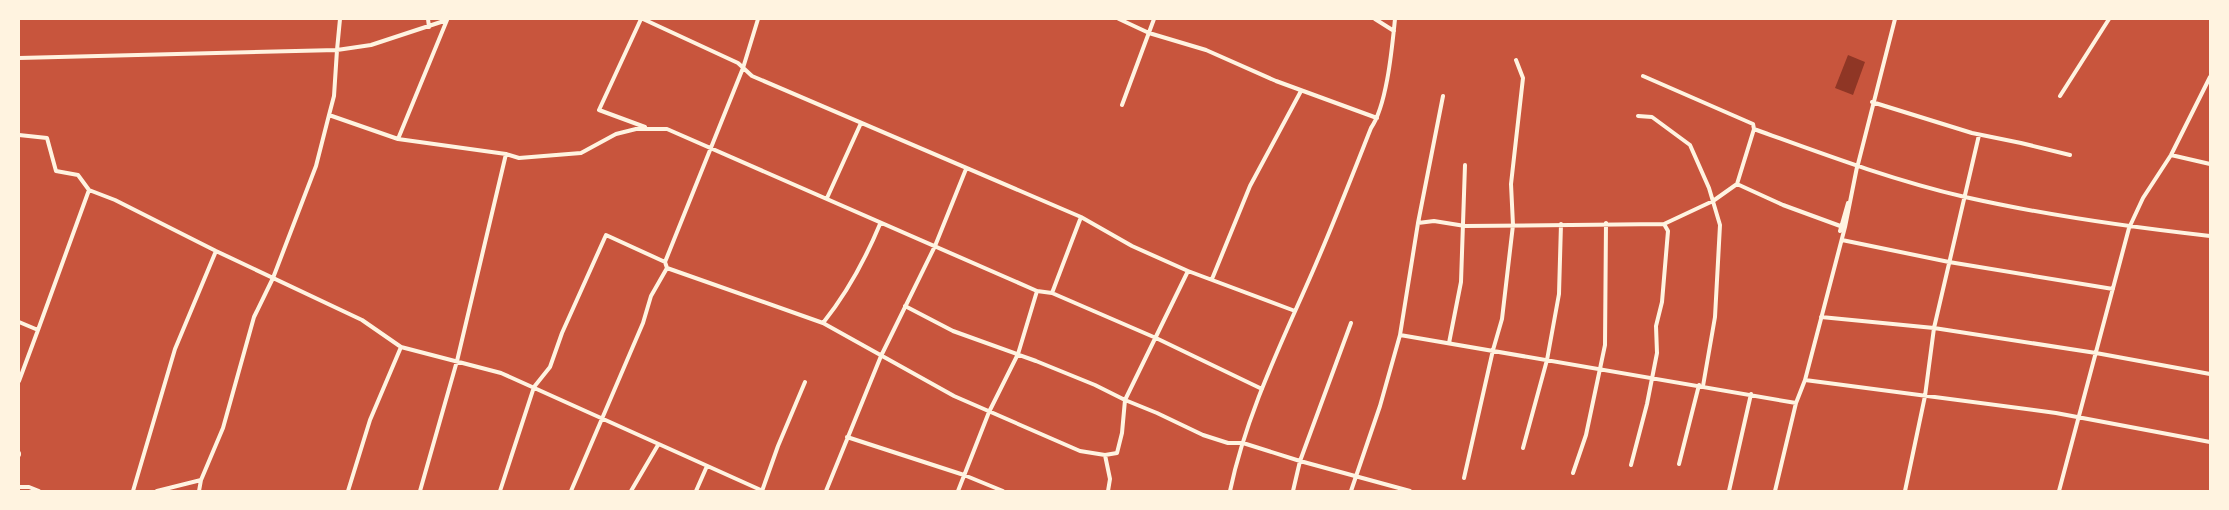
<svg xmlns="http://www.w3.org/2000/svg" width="2229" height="510" font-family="'Roboto Condensed',sans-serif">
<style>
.water{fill:#8f3625}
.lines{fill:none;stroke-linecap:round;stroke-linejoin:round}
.minor{stroke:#fff3e0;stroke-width:4}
</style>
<rect width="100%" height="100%" fill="#c8553d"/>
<!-- water -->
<path class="water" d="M1848,55l17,7 -12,33 -18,-7z"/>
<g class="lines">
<!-- minor -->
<path class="minor" d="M428,19l1,8
M641,19l-42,91 46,17
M643,19l95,44 14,13 329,141 51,29 56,25 107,40
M1119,19l30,14 57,17 70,31 101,37
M1375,19l19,12
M19,58l318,-8 -3,46 -5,19
M1643,76l110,48 1,5c69,25 138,51 211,68 80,18 163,30 245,39
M2060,96l49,-77
M1872,102l100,31 49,10 49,12
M1122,105l32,-86
M1638,116l14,1 38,28 19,43 11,37 -5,92 -12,69
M19,135l28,3 9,33 22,4 11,15 26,10 101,51 146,69 39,27 100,26 262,118
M398,139l108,15 13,4 62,-5 35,-19 20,-5h31l370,162 15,2 104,45 106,51
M2171,155l39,9
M1857,168l38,-149
M1737,184l46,21 60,22
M827,198l34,-75
M1418,223l16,-2 31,5 199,-2 49,-23 24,-17 17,-55
M1840,231l8,-28
M1842,240l107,22 164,27
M665,262l78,-194 15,-49
M1212,279l38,-93 51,-95
M1052,293l29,-76
M905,306l48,25 83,30 59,24 30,15 63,-129
M1821,317l113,11 162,25 114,21
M19,322l19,8 -19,51
M823,323c24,-30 42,-63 57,-99
M38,330l51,-140
M1400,335l396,68
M1449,343l12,-61 4,-117
M1805,380l251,33 154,29
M847,437l117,38 39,16
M1523,448l24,-88 12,-66 2,-70
M19,453v2
M1105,455l5,24 -2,12
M1679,464l20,-79
M1631,465l16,-61 10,-51 -1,-27 6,-24 6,-71 -4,-7
M1573,473l13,-38 19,-90 1,-122
M1464,478l29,-128 9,-31 11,-94 -2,-41 12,-106 -7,-18
M19,487h10l10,4
M133,491l42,-142 41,-98
M157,491l44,-11
M199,491l2,-11 22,-52 31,-111 19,-39 43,-112 13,-51 69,24 49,-119 -76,25 -34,5 3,-31
M348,491l22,-71 31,-73
M420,491l37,-130 49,-207
M500,491l34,-104 16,-20 12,-34 44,-98 59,27 2,6 156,55 131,73 126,55 25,4 12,-2 5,-20 3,-33 32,13 46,22 25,8h15l57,18 110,30
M571,491l72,-168 8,-27 16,-28
M631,491l27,-46
M696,491l11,-25
M762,491l16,-45 27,-64
M826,491l55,-135 54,-110 31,-77
M958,491l31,-79 29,-58 19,-63
M1230,491c16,-76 51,-147 82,-218 21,-48 40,-97 59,-145 16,-23 21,-80 24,-109
M1293,491l7,-30 51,-138
M1351,491l29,-85 20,-71 18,-112 25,-127
M1729,491l22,-97
M1775,491l21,-88 9,-23 40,-153 12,-60
M1905,491l20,-95 9,-68 45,-193
M2059,491l70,-263 14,-30 28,-43 39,-78"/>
</g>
<!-- border -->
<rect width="2229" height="510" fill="none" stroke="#fff3e0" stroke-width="40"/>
</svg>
